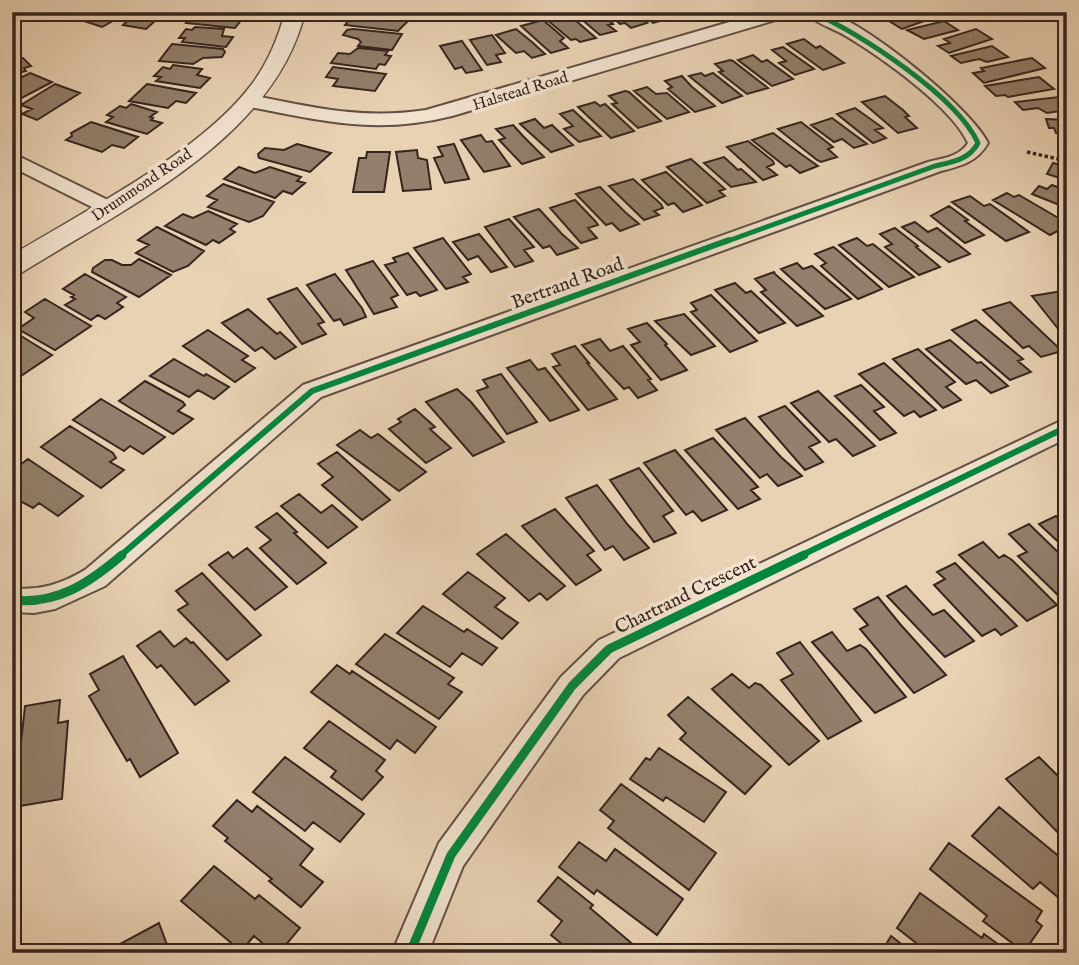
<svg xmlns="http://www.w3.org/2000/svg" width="1079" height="965" font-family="'IM FELL English',serif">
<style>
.building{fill:#937f6c;stroke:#36251e;stroke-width:2}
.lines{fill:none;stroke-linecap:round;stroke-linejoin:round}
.minor-casing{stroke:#635044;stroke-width:4}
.tertiary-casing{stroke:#635044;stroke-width:3}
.path{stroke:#36251e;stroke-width:3.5;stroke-dasharray:3.5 2.5;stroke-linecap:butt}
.minor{fill:#f1e2ce;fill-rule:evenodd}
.tertiary{fill:#f1e2ce;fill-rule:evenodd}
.cycleway-far2-casing{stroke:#f1e2ce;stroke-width:9}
.cycleway-far1-casing{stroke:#f1e2ce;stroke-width:10}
.cycleway-casing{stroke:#f1e2ce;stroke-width:13}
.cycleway-far2{stroke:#00873e;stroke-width:5}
.cycleway-far1{stroke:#00873e;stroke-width:6}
.cycleway{stroke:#00873e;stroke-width:9}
.labels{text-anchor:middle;stroke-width:7;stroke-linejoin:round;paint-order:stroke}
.far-street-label{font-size:16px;fill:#36251e;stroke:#f1e2ce}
.street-label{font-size:19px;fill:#36251e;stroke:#f1e2ce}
</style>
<rect width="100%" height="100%" fill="#e9d2b4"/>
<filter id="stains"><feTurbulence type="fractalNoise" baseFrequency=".00286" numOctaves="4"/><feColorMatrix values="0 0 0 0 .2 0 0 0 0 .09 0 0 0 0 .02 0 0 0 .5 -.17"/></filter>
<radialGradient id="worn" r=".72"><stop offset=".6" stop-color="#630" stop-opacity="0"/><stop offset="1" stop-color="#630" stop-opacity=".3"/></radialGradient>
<!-- building -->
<path class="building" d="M100,12h29l-27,15 -18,-6z
M137,12h28l-19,17 -23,-4z
M195,12h40l-4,6 11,1 -7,9 -49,-5z
M368,12l40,4 -3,4 2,2 -9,9 -53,-6 7,-9 12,1z
M573,12h26l14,12 -5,1 8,6 -16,4z
M606,12h25l16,11 -16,5 -6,-5 -5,1z
M640,12h25l-4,2 6,5 -14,4z
M905,12h36l3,2 -42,15 -13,-8 6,-2 -3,-2z
M567,13l29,25 -16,4 -4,-3 -5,1 -25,-21z
M543,20l21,18 -4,3 8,7 -17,5 -30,-27z
M944,21l14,9 -34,9 -17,-9z
M195,27l29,2 -2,7 11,1 -7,10 -44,-5 3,-4h-6l7,-9 6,1z
M353,29l49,5 -10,16 -34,-4 3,-4 -3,-3 -15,-4 4,-5z
M516,29l16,13 13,12 -13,4 -8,-7 -8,2 -20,-18z
M976,29l16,10 -43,14 -11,-7 12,-3 -6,-4z
M492,35l13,18 -9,2 5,7 -14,3 -17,-25z
M804,39l12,9 4,-2 7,5 17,12 -21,7 -36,-26z
M462,41l20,29 -16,3 -4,-6 -7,2 -15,-23z
M172,44l51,5 2,3 -3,5 -19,1 -10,6 -34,-3z
M992,46l16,11 -21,5 -8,-3 -18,4 -10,-7z
M783,47l31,22 -19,6 -16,-12 7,-2 -14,-11z
M358,48l30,3 -3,4 6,1 -6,9 -6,-1 -3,5 -45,-6 7,-10 12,1z
M753,55l9,7 5,-2 26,19 -21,7 -34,-26z
M12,58l4,2 7,-2 8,8 -7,2 2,3 -14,4z
M1032,58l13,10 -61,15 -11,-10 11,-2 -3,-3z
M730,60l3,1 35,27 -21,6 -28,-22 4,-1 -8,-7z
M173,65l29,4 -5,6 13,3 -10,10 -44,-7 5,-4 -7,-1 9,-9 7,2z
M333,67l53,7 -11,17 -42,-5 5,-7 -12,-2z
M30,73l22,9 -36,19 -4,-2v-17z
M701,73l4,3 8,-3 29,23 -20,7 -33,-27z
M682,76l9,10 24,20 -20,6 -27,-23 4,-2 -7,-6z
M1039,77l15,12 -46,8 -3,-2 -9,1 -11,-10z
M55,84l25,9 -43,27 -15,-6 10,-5 -11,-4z
M147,84l49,9 -10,10 -10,-2 -8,7 -39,-7z
M647,87l9,7 11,-1 22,19 -22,7 -33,-28z
M625,91l4,1 32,29 -23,7 -26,-24 5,-1 -8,-7z
M885,96l18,14 6,6 -4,1 12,11 -19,5 -36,-31z
M1067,96v14l-20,3 -9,-5 -15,2 -8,-8z
M595,102l5,4 5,-2 29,27 -23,7 -33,-31z
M131,104l26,8 -7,5 3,1 -2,2 11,3 -15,11 -41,-12 7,-5 -6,-2 13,-9 6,2z
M855,108l28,20 -8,2 11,8 -13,5 -36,-29z
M573,110l28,26 -22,6 -15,-13 9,-3 -13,-12z
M832,118l35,26 -13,4 -12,-9 -8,3 -23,-17z
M535,119l9,9 8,-3 21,20 -22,7 -31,-28z
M1046,119l21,1v14l-11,-1 -2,-5h-5z
M91,122l47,15 -14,11 -12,-3 -10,7 -36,-12 6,-4 -1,-3z
M801,122l32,25 -5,2 9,8 -16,5 -4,-2 -39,-31z
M513,125l10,11 21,21 -22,7 -23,-24 6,-2 -9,-9z
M773,133l28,21 17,12 -18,7 -10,-8 -4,2 -34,-27z
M481,135l5,7 6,-1 18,25 -26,6 -23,-32z
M748,141l25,20 1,3 -7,3 10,8 -14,5 -36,-33z
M297,144l34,9 -21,19 -51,-14 -1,-4 7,-6 19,2z
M454,144l15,35 -24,4 -11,-25 9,-2 -5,-9z
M417,150l1,8 9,2 4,29 -28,2 -7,-39z
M367,152h23l-6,40h-31l6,-34h7z
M724,157l14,13 3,-1 15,13 -25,5 -27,-24z
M691,159l34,30 -6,2 6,5 -18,7 -40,-36z
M1053,163l14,4v17l-5,-2 1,-3 -16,-5z
M239,167l16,6 15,-6 31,10 -4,4 8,2 -13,11 -9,-3 -8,7 -51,-19z
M666,172l22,20 14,13 -19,7 -9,-9 -6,2 -26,-25z
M633,179l28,25 2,4 -9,3 5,4 -15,5 -35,-34z
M223,184l51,18 -11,14 -14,6 -41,-15 9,-7 -10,-4z
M1052,185l15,6v17l-35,-14 7,-8 8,3z
M600,187l25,25 14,12 -19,7 -8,-8 -6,2 -30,-31z
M1007,193l7,4 5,-2 48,28v3l-17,9 -57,-35z
M970,196l14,10 6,-2 39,28 -23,9 -54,-39z
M575,200l21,22 2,3 -10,3 9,10 -16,5 -31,-35z
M949,206l19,14 -3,1 19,14 -19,8 -34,-27z
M539,209l23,25 16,14 -21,7 -7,-9 -7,2 -29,-31z
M208,211l29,13 -7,5 5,3 -16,11 -6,-3 -7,5 -41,-19 18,-12 10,4z
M509,219l25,28 -10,3 9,11 -18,6 -30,-40z
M915,222l13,10 9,-4 33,26 -21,8 -47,-35z
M157,227l47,24 -16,15 -15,6 -37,-19 13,-8 -11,-5z
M895,228l23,18 -2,1 24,20 -21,8 -34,-28 7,-3 -12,-10z
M479,234l28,33 -16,5 -13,-16 -10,4 -15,-18z
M443,238l28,36 -8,3 5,5 -22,7 -32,-41z
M857,238l10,8 6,-2 41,33 -25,10 -50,-42z
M833,247l2,1 47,41 -24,10 -37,-33 5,-3 -11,-9z
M408,253l29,37 -17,6 -4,-4 -9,3 -22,-30 11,-3 -3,-4z
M139,259l32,16 -32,22 -47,-25 1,-4 12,-8h7l10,5h9z
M373,261l25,34 -7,3 6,9 -23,7 -28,-44z
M797,263l6,6 9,-3 39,33 -26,10 -44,-40z
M774,272l1,2 48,42 -26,10 -36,-34 5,-2 -11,-11z
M85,274l41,23 -9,6 6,4 -18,12 -7,-4 -7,5 -26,-15 10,-6 -4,-2 3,-2 -11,-6z
M335,274l27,34 4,9 -22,8 -4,-6 -6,2 -27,-36z
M735,283l11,10 5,-2 34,32 -26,10 -44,-43z
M297,288l27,34 -6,2 8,10 -24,10 -34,-45z
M1062,291l5,6v43l-35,-44z
M711,295l46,46 -27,11 -39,-40 6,-2 -6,-7z
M45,299l46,27 -36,24 -37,-21 16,-11 -9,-6z
M1010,302l52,49 -21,6 -12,-11 -6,2 -40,-38z
M248,309l29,25 3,-2 16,15 -21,12 -13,-12 -7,4 -33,-28z
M684,314l31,32 -24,9 -36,-34z
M976,320l47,39 -5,2 13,11 -21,8 -58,-50z
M647,323l20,21 -2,1 22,25 -26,10 -30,-35 9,-3 -12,-13z
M208,330l40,26 -6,4 13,8 -20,14 -52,-36z
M16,333l36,22 -37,25 -3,-2v-43z
M600,339l10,12 13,-5 28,33 -3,1 9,10 -19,8 -9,-11 -5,2 -42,-44z
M950,340l27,23 4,-1 27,24 -17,7 -15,-13 -10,4 -40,-35z
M575,346l14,17h-2l30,36 -29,11 -35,-43 7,-2 -8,-11z
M918,349l37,33 -9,5 15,13 -18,8 -50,-49z
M174,359l30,17 2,-2 23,13 -15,12 -16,-9 -9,7 -39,-21z
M530,360l8,10 7,-2 34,42 -29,11 -43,-53z
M884,363l52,47 -16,7 -6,-6 -10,5 -45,-42z
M501,374l36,48 -30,12 -30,-43 11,-4 -5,-7z
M145,381l38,21 2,3 -7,6 15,8 -20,15 -54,-33z
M861,385l23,22 -10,4 22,22 -16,7 -45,-44z
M457,389l14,13 33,40 -31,14 -47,-54z
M818,391l57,55 -22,10 -17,-17 -7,3 -38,-39z
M101,399l64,38 -22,17 -13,-8 -6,5 -51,-31z
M785,406l35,36 -11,5 14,15 -18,8 -46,-53z
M415,409l20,18 -5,2 21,19 -25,15 -37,-34 12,-7 -3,-3z
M745,418l36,39 21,19 -24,10 -11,-12 -7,4 -44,-48z
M70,426l43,27 3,5 -6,4 14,8 -23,18 -60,-41z
M360,430l11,8 7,-4 48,38 -27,19 -62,-46z
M713,438l45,49 -7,3 9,9 -22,10 -53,-59z
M675,450l52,60 -25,11 -9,-10 -7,4 -42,-52z
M337,452l53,48 -28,20 -40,-35 11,-8 -15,-13z
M28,459l55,37 -25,20 -19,-13 -6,5 -13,-7 -8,-5v-25z
M639,468l34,43 -10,5 13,17 -22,9 -44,-62z
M597,485l31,40 21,23 -25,12 -11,-14 -8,4 -39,-52z
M299,494l22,19 11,-8 25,22 -29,21 -47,-42z
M555,509l39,42 -7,4 14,15 -25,15 -54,-59z
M277,513l20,19 -3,1 32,30 -29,21 -37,-36 11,-8 -15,-13z
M1056,516l11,10v24l-28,-26z
M1029,524l33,32 -3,1 8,8v39l-49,-48 9,-4 -18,-18z
M506,534l59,52 -18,14 -7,-7 -11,8 -52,-47z
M983,542l16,16 5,-3 8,5 45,45 -30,16 -68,-66z
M247,548l40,39 -32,23 -46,-45 19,-13 5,6z
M955,563l62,63 -16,9 -6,-6 -13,7 -48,-51 11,-6 -8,-7z
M468,572l37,26 -10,9 23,16 -16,16 -59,-45z
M202,573l59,62 -34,25 -49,-50 10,-6 -12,-13z
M906,586l27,29 11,-5 30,31 -29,16 -58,-61z
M878,597l22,27 46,51 -32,18 -54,-64 8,-4 -14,-16z
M423,606l41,26 3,-3 30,19 -15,17 -20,-12 -12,14 -53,-34z
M160,631l14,16 12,-9 5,5 2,-1 36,39 -34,24 -34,-40 -4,3 -20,-22z
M832,632l15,19 13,-6 6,4 40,48 -31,16 -63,-71z
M385,634l69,44 -6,6 14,8 -23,27 -83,-55z
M800,642l61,79 -33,18 -47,-59 12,-6 -16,-21z
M123,656l55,97 -38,24 -10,-18 -3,2 -38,-65 10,-6 -9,-16z
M337,665l13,9 2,-3 84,56 -21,26 -18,-13 -7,9 -79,-57z
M732,674l17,14 6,-5 6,2 58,56 -30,24 -77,-76z
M688,697l83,69 -26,28 -65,-55 6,-6 -18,-18z
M60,700l-2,23 10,-2 -6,78 -48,8 11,-101z
M329,721l56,39 -9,11 7,6 -21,23 -31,-23 5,-6 -32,-23z
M659,748l67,44 -22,30 -38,-25 -3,4 -33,-22 16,-21 4,2z
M285,757l79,57 -24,28 -27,-20 -8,9 -52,-39z
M1039,757l28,28v57l-61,-63z
M621,784l95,69 -27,37 -81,-62 6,-7 -14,-11z
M237,800l15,12 5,-6 56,43 -13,16 23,17 -22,25 -32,-26 3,-2 -47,-38 3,-3 -15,-12z
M999,807l68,56v42l-27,-23 -7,7 -61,-53z
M579,842l27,19 9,-12 68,50 -26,36 -60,-45 -3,4 -35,-27z
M949,843l93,68 -6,10 6,5 -18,26 -41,-31 4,-5 -57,-47z
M214,866l41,33 4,-4 41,33 -21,25h-5l-20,-17 -13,15 -60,-50z
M558,877l35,28 -3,3 53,45h-70l-22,-18 11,-14 -24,-20z
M920,893l62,45 2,-4 26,19h-81l-32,-25z
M159,923l11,30h-60l-1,-3z
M891,936l22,17h-32z"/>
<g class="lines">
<defs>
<path id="minor" d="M764,12h27l-2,4 -337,100c-76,19 -128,5 -202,-9l-9,-6 9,-6c62,12 112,25 176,15z
M804,12c7,0 15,-1 22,0 37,8 145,96 162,131 -11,19 -27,23 -47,28l-620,226 -216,189 -50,23 -21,4 -22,-1v-24c28,3 49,-4 73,-18l218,-185 625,-223c15,-4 31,-5 40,-19 -16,-36 -87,-86 -122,-107 -13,-8 -32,-13 -42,-24z
M12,153l102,50 3,4 -3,4h-14l-88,-44z
M1067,418v20l-448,220 -36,37 -120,171 -35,87h-36l47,-110 122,-166 38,-37z"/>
<path id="tertiary" d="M285,12h20c-30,127 -182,197 -284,261l-9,2v-20c72,-44 184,-100 236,-166 18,-22 30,-50 37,-77z
M1046,12h21v13l-7,-2z"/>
</defs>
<!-- minor casing -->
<use href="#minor" class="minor-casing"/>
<!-- tertiary casing -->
<use href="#tertiary" class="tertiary-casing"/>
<!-- path -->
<path class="path" d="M1027,152l40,9"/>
<!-- minor -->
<use href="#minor" class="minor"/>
<!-- tertiary -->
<use href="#tertiary" class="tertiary"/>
<defs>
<path id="cycleway-far2" d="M725,242l210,-76c17,-4 34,-6 43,-23 -22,-48 -118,-109 -166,-131"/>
<path id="cycleway-far1" d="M120,556l192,-165 417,-151
M800,556l267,-129"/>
<path id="cycleway" d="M12,600c45,5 77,-17 110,-45
M410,953l41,-98 121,-169 37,-37 195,-94"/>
</defs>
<!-- cycleway-far2 casing -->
<use href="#cycleway-far2" class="cycleway-far2-casing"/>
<!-- cycleway-far1 casing -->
<use href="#cycleway-far1" class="cycleway-far1-casing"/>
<!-- cycleway casing -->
<use href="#cycleway" class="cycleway-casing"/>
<!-- cycleway-far2 -->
<use href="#cycleway-far2" class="cycleway-far2"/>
<!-- cycleway-far1 -->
<use href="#cycleway-far1" class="cycleway-far1"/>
<!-- cycleway -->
<use href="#cycleway" class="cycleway"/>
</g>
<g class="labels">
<!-- far-street labels -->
<g class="far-street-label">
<text transform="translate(520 90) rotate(-17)" y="6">Halstead Road</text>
<text transform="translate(141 184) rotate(-34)" y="6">Drummond Road</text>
</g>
<!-- street labels -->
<g class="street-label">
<text transform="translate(567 282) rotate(-20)" y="7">Bertrand Road</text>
<text transform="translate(685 594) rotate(-26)" y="7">Chartrand Crescent</text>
</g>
</g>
<!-- margin -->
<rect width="1079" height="965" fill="none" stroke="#e9d2b4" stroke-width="42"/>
<rect x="14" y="14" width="1051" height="937" fill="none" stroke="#36251e" stroke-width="3.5"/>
<rect x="21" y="21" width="1037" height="923" fill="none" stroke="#36251e" stroke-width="2"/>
<rect width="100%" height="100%" filter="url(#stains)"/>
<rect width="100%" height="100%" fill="url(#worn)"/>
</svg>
